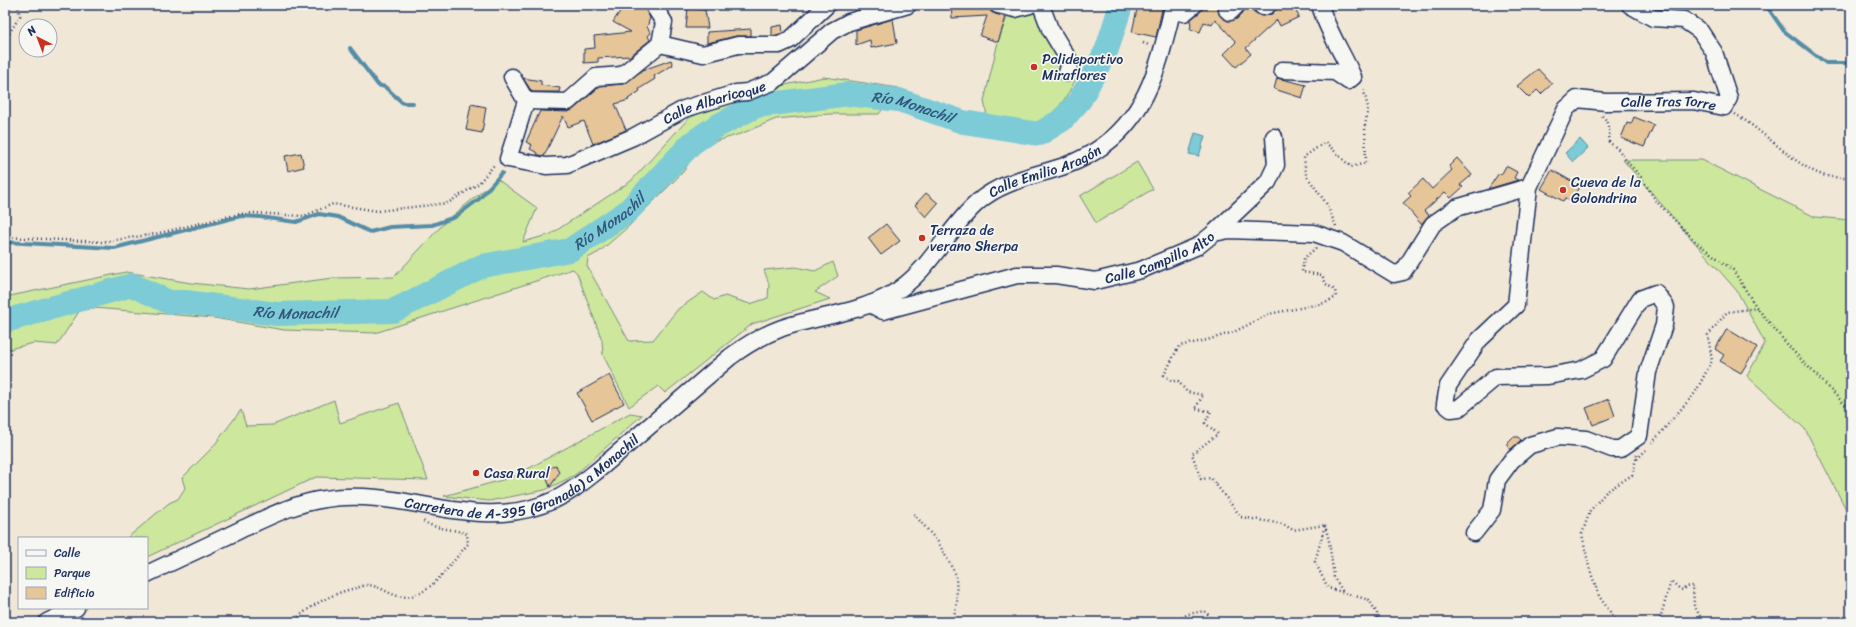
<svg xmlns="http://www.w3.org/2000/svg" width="1856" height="627" font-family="Sriracha,sans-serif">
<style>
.green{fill:#cde79d;stroke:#748b7e}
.water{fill:#7bcbd6;stroke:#558da6}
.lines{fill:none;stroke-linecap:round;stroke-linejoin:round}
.stream{stroke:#558da6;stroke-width:4}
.river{stroke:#7bcbd6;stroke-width:24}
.building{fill:#e6c598;stroke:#1b2f5e}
.minor-casing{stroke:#1b2f5e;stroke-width:19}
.path{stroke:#1b2f5e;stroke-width:2.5;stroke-dasharray:1 3;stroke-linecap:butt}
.minor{stroke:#f6f6f2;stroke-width:16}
.poi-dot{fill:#c8321e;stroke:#f6f6f2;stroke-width:1.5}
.labels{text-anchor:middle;stroke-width:3.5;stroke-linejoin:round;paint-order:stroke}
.poi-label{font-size:14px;fill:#1b2f5e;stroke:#f6f6f2;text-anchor:start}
.street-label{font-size:14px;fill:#1b2f5e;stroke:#f6f6f2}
.water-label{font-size:15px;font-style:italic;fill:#33567c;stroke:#f6f6f2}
</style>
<rect width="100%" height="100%" fill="#f1e7d7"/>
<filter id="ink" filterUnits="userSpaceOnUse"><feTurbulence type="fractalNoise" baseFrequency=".025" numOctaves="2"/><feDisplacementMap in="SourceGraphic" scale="8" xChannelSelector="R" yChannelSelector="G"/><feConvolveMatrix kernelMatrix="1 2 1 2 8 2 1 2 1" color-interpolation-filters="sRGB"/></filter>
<g filter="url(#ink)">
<!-- green -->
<path class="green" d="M1009,11l28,1 34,50 8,9c-9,22 -23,48 -49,53 -8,1 -34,-7 -43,-8l-3,-15 14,-59z
M824,77l75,11 -20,26h-50l-53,5 -33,14 -29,9 -20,13 -11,17 -55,55 -29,25 -11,6 -1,8 42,75 24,-1 25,-31 25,-17 11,8 11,-4 25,8 18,-6 1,-14 -5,-14 31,-3 20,4 18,-9 5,14 -23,16 15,7 -78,25 -87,69 -7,-7 -29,21 -26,-52 -1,-15 -25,-67 -4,-4 -198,64 -91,-3 -70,-12 -132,-11 -25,38 -23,-2 -29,7v-53l121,-25 65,11 58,6 84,-11 61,-1 50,-54 53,-44 40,29 -14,34 28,-8 80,-53 58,-63 24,-11 52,-18z
M1623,160h79l113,57 36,3v299l-46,-90 -58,-53 18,-33 -28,-52z
M1137,162l16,27 -57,34 -16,-27z
M334,400l6,23 59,-20 29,77 -112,-3 -169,80v-19h-20l42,-35 9,-4 7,-11 -3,-10 30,-30 29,-38 5,16 27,-1z
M630,413l12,2 -67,60 -30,15 -56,11 -45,-5 69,-19z"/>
<!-- water -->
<path class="water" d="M1195,133l10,3 -6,20 -10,-2z
M1580,139l8,9 -15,14 -8,-9z"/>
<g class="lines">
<!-- stream -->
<path class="stream" d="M1766,5l18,26 42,32h25
M350,48l28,37 7,2 18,16h10
M5,242l109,6 127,-32 19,1 36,5 23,-8 19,3 32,15 20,-5 42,-2 23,-8 24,-18 23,-26"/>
<!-- river -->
<path class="river" id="s1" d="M5,321l127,-36 37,17h16l92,12 116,-3 89,-45 88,-16 58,-39 64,-68 25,-17 39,-20 92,-12 51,6 64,22 76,12 23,-14 18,-20 27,-51 14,-44"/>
</g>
<!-- building -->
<path class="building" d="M624,5h20l6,13 -3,9 4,6 -3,3 2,4 -20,16 -32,2v4l-14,1v-14l11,-1 -1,-12 37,-4 -18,-10z
M951,5h32l6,2 2,5 4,2 11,3 -8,25 -18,-6 7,-20 -35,2z
M1138,5h25l-7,32 -24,-5z
M1203,5h16l-1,4 1,5 9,7 9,-2 7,-8 2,-6h6l2,7 8,4 10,-2 5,-6 6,-3h10l6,12 -19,9 -3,-6 -31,28 5,6 -15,13 -12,-13 12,-12 -21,-23 -3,6 -8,-3 -4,10 -10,-3 1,-4 -1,-5 10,-8z
M688,8l17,2 3,18h-22z
M893,19l4,24 -26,5 -1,-8 -14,5v-15z
M782,25l1,8 -11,3v-9z
M751,29v7h-15l-29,7v-11z
M671,60l2,5 -19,11 1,3 -16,10 1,2 -12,8 1,1 -14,4 11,26 -33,14 -9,-23 -16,6 -5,-11 -19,40 -6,-1 -2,-3 -6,-3 2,-4 -6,-3 14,-31 28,1 6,-3 26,-23 23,-2 20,-14z
M1538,69l14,15 -11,10 -4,-4 -8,8 -12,-12z
M523,78l18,3v4l19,3 -1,4h-27z
M1277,78l29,7 -4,13 -28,-9z
M471,104l15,3 -4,26 -16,-3z
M1634,117l20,8 -10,22 -23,-9 6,-15 4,1z
M301,153l3,14 -16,4 -3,-15z
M1457,158l15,17 -12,10 3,2 -12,11 -6,-6 -21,19 5,4 -8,9 -18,-21 8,-7 -3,-3 15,-14 9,10 20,-19 -3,-4z
M1506,166l11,6 -3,6 4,2 -30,9 11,-16 2,2z
M1552,170l28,16 -10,15 -5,-3 -2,3 -22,-12z
M926,193l12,10 -12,14 -11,-12z
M886,224l14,17 -19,14 -13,-17z
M1727,329l30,18 -16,26 -21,-12 4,-6 -9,-6z
M609,375l15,28 -32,17 -15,-27z
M1609,399l6,17 -22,9 -7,-17z
M1513,437h5l3,3 -11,10 -2,-3v-5z
M556,465l3,8 -9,14 -6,-16z"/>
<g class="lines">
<defs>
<g id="minor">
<path d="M653,5l11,17 -4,22"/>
<path d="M998,5l17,4 15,-4"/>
<path d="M1041,5l9,24 20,33 -3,11"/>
<path d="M1231,5l-4,5 3,2 7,-7"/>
<path d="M1261,5l2,2 5,-2"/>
<path d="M1172,11l12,2 10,-8"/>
<path d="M1282,70l53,2 13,9 5,-4c-10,-24 -26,-46 -33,-72"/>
<path id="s2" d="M512,77l14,24 -18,58 38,7 21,-1 66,-28 51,-28 52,-16 11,-1 26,-10 59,-51 17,-9 59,-17"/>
<path d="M526,101l42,1 28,-25 26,-2 38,-31 43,10 35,-9h41l11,-5 37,-35"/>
<path d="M1214,233l54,-51 8,-17 -2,-28"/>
<path id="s3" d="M870,304l13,7 134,-36h39l39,6 46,-11 57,-24 16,-13 15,-3 85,3 29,10 51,31 9,-2 30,-48 23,-16 73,-21"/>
<path id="s4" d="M1474,533l18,-23 5,-30 14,-19 19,-16 28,-8 28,2 26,10h8l19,-13 9,-64 16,-47 2,-18 -10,-14 -16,6 -37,60 -22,11 -33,6 -52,1 -37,31 -8,1 -6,-5 3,-18 31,-46 37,-35 13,-118 37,-78 11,-10 29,3 88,-1 30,6 5,-9 -15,-46 -14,-21 -16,-11 -31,-2 -23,-13"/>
<path id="s5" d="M147,574c31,-15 62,-29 93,-44 28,-13 55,-27 85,-31 79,-13 152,37 229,1 16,-7 29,-18 43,-29l133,-114c16,-12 33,-22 52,-29 36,-12 77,-15 110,-34 38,-22 54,-64 86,-92 25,-22 59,-26 89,-37 58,-22 82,-64 97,-122 3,-12 7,-25 9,-38"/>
<path d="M47,622l29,-14"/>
</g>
</defs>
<!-- minor casing -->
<use href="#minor" class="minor-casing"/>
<!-- path -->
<path class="path" d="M5,40l15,-24 -2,-11
M1143,43l6,2
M1735,114c28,16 57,49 85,60 10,4 21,3 31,5
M1602,116l4,4 4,13 -2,3 1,6 9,7 11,15 12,13 15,24 41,42 36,27 24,38 36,43 58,60
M1336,226l-10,-23 -20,-28 -2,-18 21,-15 26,25 15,-4 -1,-37 3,-18 -5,-21
M5,237l97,5 53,-8 84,-20 15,-1 50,3 29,-12 45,7 70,-8 31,-20 16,-19
M1316,248l-12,10 -2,14 20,3 4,9 9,6 1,7 -11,6 -56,11 -35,18 -27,8 -28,6 -15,29 8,6h6l9,11 16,3 -8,14 16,2 -6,12 13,11 -26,20 9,25 10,-1 30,39 42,7 10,6 32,-5 -10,37 13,26 41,12 8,13 1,9
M1652,443l43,-50 17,-32 -4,-26 19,-23 30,-4
M1637,459l9,-9
M914,514l24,28 18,33 1,26 -4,21
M1325,525l4,16 5,36 9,15
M292,622c18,-16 40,-29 64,-34 4,-1 9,-3 12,-3 17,2 25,15 44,11 22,-5 41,-36 56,-52l-1,-10c-14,-6 -33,-4 -45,-14
M1175,622l13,-8 16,-3 12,11
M1617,622l-18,-26 -10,-29 -7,-33 8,-23 16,-19 26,-17 5,-20
M1661,622l-1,-3 11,-38 9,8 3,1 3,-3 7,-1 1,19 9,17"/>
<!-- minor -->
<use href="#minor" class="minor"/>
</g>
</g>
<!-- markers -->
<g class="poi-dot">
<circle cx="1034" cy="67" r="4"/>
<circle cx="1563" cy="190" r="4"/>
<circle cx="922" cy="238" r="4"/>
<circle cx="476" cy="473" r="4"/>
</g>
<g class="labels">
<!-- poi labels -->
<g class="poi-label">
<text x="1042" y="64">Polideportivo<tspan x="1042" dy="16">Miraflores</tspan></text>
<text x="1571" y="187">Cueva de la<tspan x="1571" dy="16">Golondrina</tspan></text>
<text x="930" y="235">Terraza de<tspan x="930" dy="16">verano Sherpa</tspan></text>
<text x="484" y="478">Casa Rural</text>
</g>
<!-- street labels -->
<g class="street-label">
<text dy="5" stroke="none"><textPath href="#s2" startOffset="309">Calle Albaricoque</textPath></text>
<text dy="5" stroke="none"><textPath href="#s4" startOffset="1072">Calle Tras Torre</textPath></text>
<text dy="5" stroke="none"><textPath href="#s5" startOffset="1029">Calle Emilio Aragón</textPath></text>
<text dy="5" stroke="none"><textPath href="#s3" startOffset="301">Calle Campillo Alto</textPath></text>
<text dy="5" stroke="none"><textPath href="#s5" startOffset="402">Carretera de A-395 (Granada) a Monachil</textPath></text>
</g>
<!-- water labels -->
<g class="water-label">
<text dy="5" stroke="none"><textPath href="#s1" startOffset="983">Río Monachil</textPath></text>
<text dy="5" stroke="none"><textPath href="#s1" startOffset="635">Río Monachil</textPath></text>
<text dy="5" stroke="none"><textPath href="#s1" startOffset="300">Río Monachil</textPath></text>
</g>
</g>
<!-- margin -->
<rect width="1856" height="627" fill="none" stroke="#f6f6f2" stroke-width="20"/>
<rect x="10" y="10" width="1836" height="607" fill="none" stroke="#1b2f5e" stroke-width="1.5" filter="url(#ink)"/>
<!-- legend -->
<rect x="18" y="537" width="130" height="72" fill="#f6f6f2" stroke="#9ea6b7"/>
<rect x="26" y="550" width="20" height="6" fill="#f6f6f2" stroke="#9ea6b7"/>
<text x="54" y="557" font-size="12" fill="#1b2f5e">Calle</text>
<rect x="26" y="567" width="20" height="12" fill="#cde79d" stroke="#9ea6b7"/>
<text x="54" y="577" font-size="12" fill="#1b2f5e">Parque</text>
<rect x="26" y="587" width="20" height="12" fill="#e6c598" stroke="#9ea6b7"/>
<text x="54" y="597" font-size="12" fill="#1b2f5e">Edificio</text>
<!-- north arrow -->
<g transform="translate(38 38) rotate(318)"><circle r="19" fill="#f6f6f2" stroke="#9ea6b7"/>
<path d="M0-3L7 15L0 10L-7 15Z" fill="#c8321e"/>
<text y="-6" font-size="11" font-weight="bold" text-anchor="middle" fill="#1b2f5e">N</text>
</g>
</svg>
